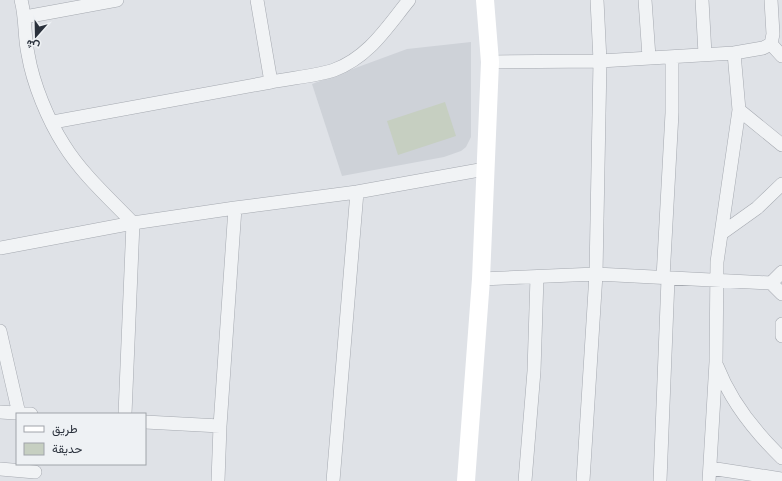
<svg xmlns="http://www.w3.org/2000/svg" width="782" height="481" font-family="'Archivo Narrow',Vazirmatn,sans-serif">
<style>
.built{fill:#ced2d8}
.park{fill:#c6cfc1}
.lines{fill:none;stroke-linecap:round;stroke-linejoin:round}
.street-casing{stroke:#a5a9b0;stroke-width:14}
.street{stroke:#f1f3f5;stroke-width:13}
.secondary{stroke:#fff;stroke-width:18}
</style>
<rect width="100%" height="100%" fill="#dfe2e7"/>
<!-- built -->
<path class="built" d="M471,42v95l-5,10 -5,4 -17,6 -102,19 -30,-92 95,-35z"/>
<!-- park -->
<path class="park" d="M445,102l11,34 -58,19 -11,-34z"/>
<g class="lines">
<defs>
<path id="street" d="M21,0c5,18 3,36 7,54 5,30 20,66 36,91 18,29 45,53 69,78l-8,191
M257,0l14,82c19,-4 46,-6 63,-12 35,-13 53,-43 75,-70
M645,0l4,57
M702,0l3,54
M25,17l92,-17
M771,44l11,12
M490,62l110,-1 134,-8 29,-5 8,-4 2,-10 -2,-34
M739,110l43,35
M53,122l218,-40
M722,233l35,-25 25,-24
M0,248l133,-25 102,-15
M782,272l-11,11 11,11
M663,278l9,-165v-56
M481,279l115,-5 175,9
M782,324v12
M0,331l19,83
M717,366c14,36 37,65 65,92
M0,412l31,2
M145,422l75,4 15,-218 122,-16 128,-23
M710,468l72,11
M0,469l35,3
M218,481l2,-55
M333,481l24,-289
M525,481l9,-110 3,-94
M583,481l13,-207 4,-213 -3,-61
M660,481l8,-202
M709,481l7,-119 1,-100 22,-152 -5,-57"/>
</defs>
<!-- street casing -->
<use href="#street" class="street-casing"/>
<!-- street -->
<use href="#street" class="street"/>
<!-- secondary -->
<path class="secondary" d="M466,481l15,-202 9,-217 -5,-62"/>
</g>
<!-- legend -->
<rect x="16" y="413" width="130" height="52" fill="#eef1f4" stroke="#a0a4aa"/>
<rect x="24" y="426" width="20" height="6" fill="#ffffff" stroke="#a0a4aa"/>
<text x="52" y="433" font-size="12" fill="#2a313c">طريق</text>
<rect x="24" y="443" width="20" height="12" fill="#c6cfc1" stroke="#a0a4aa"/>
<text x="52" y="453" font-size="12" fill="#2a313c">حديقة</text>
<!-- north arrow -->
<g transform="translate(36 36) rotate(200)" stroke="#eef1f4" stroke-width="3" paint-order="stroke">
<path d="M0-3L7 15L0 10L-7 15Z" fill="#2a313c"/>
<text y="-6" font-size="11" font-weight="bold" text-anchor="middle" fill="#2a313c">ش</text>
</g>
</svg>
